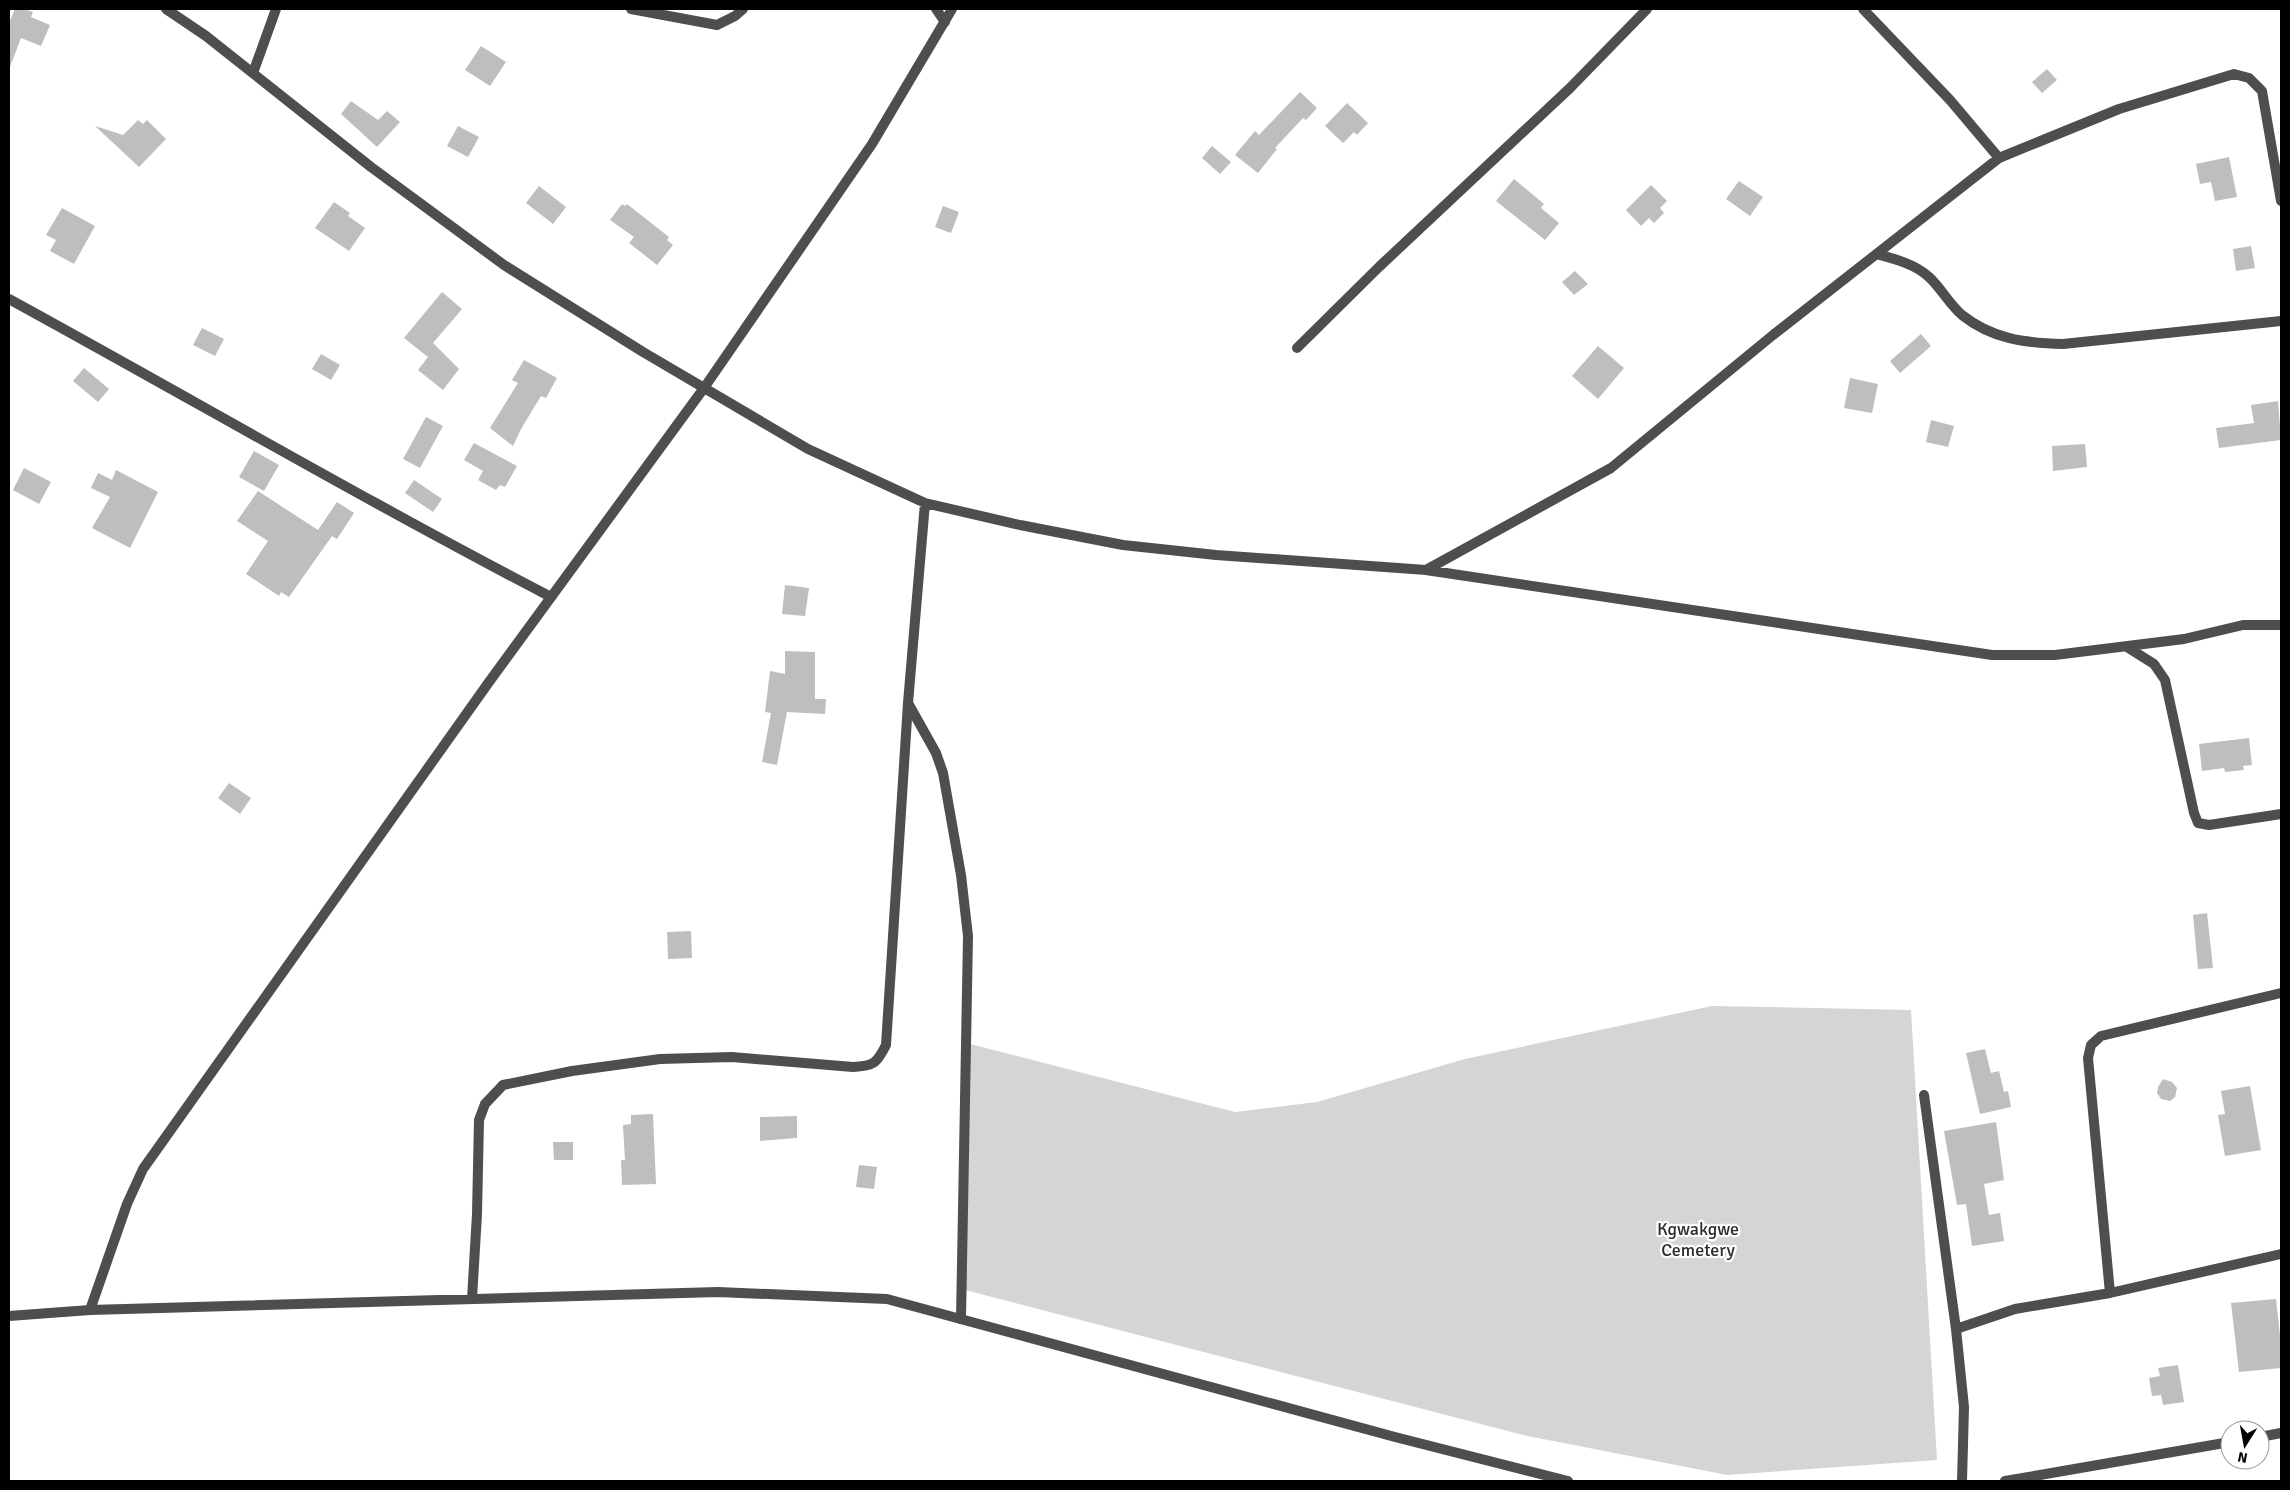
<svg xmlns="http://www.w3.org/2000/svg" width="2290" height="1490" font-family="Signika,sans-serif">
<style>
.green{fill:#d5d5d5}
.building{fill:#bebebe}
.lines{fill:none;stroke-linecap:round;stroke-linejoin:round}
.service{stroke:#4e4e4e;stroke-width:10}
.minor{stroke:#4e4e4e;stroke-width:10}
.tertiary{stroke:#4e4e4e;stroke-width:10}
.labels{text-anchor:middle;stroke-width:4.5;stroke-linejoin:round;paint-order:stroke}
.park-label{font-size:18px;fill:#2c2c2c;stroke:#fff}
</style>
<rect width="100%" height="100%" fill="#fff"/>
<!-- green -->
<path class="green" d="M1712,1006l199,4 26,450 -210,15 -204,-40 -562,-146 5,-246 269,69 82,-10 148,-43z"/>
<!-- building -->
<path class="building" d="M15,9h9l9,3 -2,5 19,8 -9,21 -20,-8 -11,29 -1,-44z
M481,46l25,16 -16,24 -25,-16z
M2047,69l10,11 -15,13 -10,-11z
M1300,92l17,16 -11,12 -3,-2 -28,30 2,1 -19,24 -23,-18 20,-24 4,4z
M351,101l27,19 9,-9 13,11 -23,25 -36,-33z
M1347,103l21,20 -11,12 -3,-3 -11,11 -18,-17z
M138,120l5,4 4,-4 19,19 -27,28 -44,-41 28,9z
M458,126l21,11 -11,20 -21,-11z
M1212,146l19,16 -11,12 -18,-16z
M2229,157l8,40 -22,4 -4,-19 -11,2 -4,-20z
M1514,179l30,25 -3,4 18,15 -14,17 -49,-39z
M1739,181l24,16 -13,19 -24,-17z
M1651,185l16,16 -7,7 4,5 -10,10 -5,-5 -8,8 -15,-16z
M539,186l27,21 -13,17 -27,-21z
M334,202l16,11 -2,3 17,12 -16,23 -34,-23z
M622,204l3,2 2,-2 42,33 -2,3 6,5 -16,20 -28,-22 5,-6 -24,-17z
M943,206l16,6 -8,21 -16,-6z
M62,208l33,18 -21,38 -24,-13 6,-11 -10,-5z
M2251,246l4,22 -19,3 -3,-22z
M1575,271l13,13 -14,11 -12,-13z
M442,292l20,17 -29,34 26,26 -16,21 -25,-20 10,-13 -24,-19z
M202,328l22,11 -9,17 -22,-11z
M1921,334l10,12 -31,27 -10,-12z
M1598,346l26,22 -26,31 -26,-23z
M321,354l19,11 -9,15 -19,-11z
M524,360l33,18 -11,20 -5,-2 -20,33 -8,17 -23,-18 28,-45 -6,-3z
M84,368l25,21 -11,13 -25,-21z
M1850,378l28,6 -6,29 -28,-5z
M2278,401l3,39 -62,8 -3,-20 38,-5 -3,-18z
M426,417l17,9 -23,42 -17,-9z
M1931,420l23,6 -6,21 -22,-5z
M474,443l43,23 -12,21 -5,-2 -4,5 -18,-10 5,-9 -19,-11z
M2085,444l2,23 -34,4 -1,-25z
M254,451l25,14 -15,26 -25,-14z
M24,468l27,14 -12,22 -26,-14z
M116,470l42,22 -28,56 -38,-20 18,-31 -19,-9 7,-15 14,7z
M414,480l28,19 -9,13 -28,-19z
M258,491l60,39 19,-28 17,11 -17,26 -5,-3 -43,61 -8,-5 -2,4 -33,-22 22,-33 -31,-20z
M785,585l24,3 -4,28 -23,-2z
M785,651l30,1v47h11l-1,15 -38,-2 -10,53 -15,-3 9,-49 -6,-1 5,-41 15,3z
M2249,738l3,27 -9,1 1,4 -19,2 -1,-4 -22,3 -3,-27z
M229,783l22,15 -11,16 -22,-16z
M2207,913l6,55 -15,1 -5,-54z
M691,931l1,27 -24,1 -1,-27z
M1985,1049l6,24 8,-2 5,21 4,-1 3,16 -31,7 -14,-61z
M2163,1079l9,3 5,6 -2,9 -5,4 -9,-2 -4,-6 1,-6z
M2250,1086l11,64 -36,6 -7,-41 7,-1 -4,-23z
M653,1114l3,70 -34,1 -1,-25h4l-2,-35 8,-1v-9z
M797,1116v22l-37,3v-24z
M1996,1122l8,58 -20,4 5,31 11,-2 4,28 -32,5 -6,-42 -9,1 -13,-74z
M553,1142h20v18h-19z
M859,1165l18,2 -3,22 -18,-2z
M2276,1299l5,46v23l-42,4 -8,-69z
M2178,1365l6,37 -21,3 -2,-10 -9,1 -3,-18 11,-2 -2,-8z"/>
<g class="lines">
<!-- service -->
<path class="service" d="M908,703l28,50 7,20 18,102 7,61 -7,383"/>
<!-- minor -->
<path class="minor" d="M166,9l40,27 165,131 133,98 139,87 165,97 117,54 -17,200 -22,342c-9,18 -12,21 -33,22l-121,-10 -72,2 -88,12 -69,14 -18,19 -6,16 -2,94 -5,85
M631,9l86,16 18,-9 8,-7
M936,9l9,13
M1863,9l87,91 49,58
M253,73l23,-64
M1877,254c18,5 38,10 52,23 12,11 20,27 33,38 30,24 63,28 101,29l218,-23
M9,299c181,99 359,203 542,298
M1297,348l83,-82 190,-178 77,-79
M925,503l95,22 103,20 93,10 210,15 566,85h63l129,-16 59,-14h38
M1426,570l185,-102 162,-133 226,-177 120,-49 115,-35 15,4 13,13 19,110
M2127,647l27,17 11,16 29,133 4,10 11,2 72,-11
M1924,1095l32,234 8,78 -2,74
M2110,1293l-22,-235 3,-13 10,-9 180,-43
M90,1310l628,-18 169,7 508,138 173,44
M1956,1329l59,-20 95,-16 171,-39
M2260,1437l21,-4
M2005,1481l225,-39"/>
<!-- tertiary -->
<path class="tertiary" d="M9,1316l81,-6 37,-106 16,-35 346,-487 215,-294 168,-244 80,-135"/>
</g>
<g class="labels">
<!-- park labels -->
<g class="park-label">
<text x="1698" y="1235">Kgwakgwe<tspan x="1698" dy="21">Cemetery</tspan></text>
</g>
</g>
<!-- border -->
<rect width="2290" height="1490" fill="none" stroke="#000000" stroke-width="20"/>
<!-- north arrow -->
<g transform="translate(2245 1445) rotate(191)"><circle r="24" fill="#ffffff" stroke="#999999"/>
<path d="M0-4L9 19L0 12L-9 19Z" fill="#000000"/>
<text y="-8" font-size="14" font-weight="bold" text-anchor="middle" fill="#000000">N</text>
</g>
</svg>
